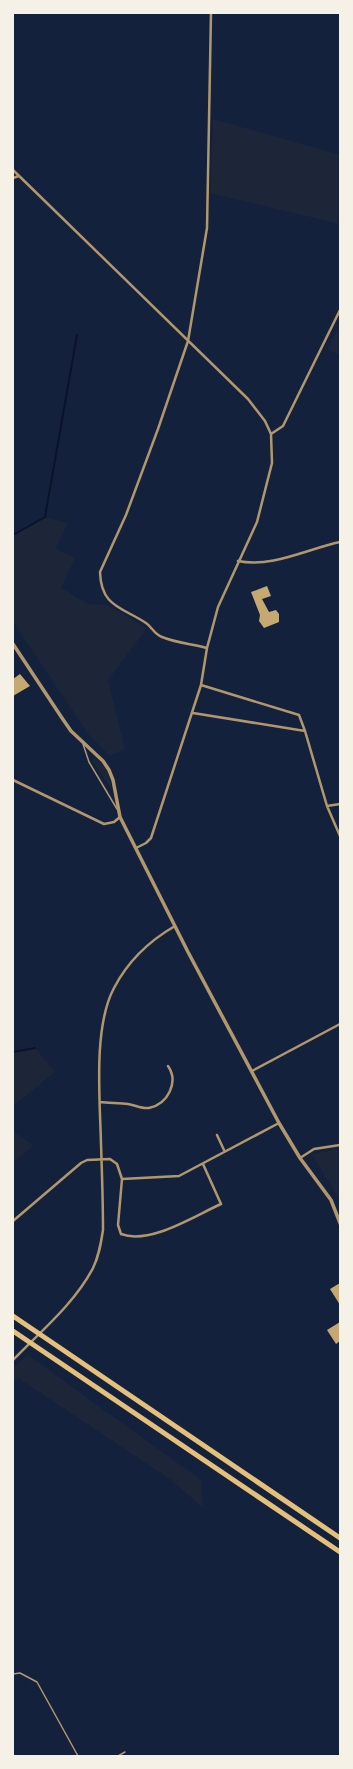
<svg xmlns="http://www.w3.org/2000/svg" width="353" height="1769" font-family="Signika,sans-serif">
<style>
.green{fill:#1d2539}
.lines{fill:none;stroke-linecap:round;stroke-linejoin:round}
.stream{stroke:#0b132b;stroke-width:2}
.building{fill:#c6a872}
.service{stroke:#b1986c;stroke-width:1.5}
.minor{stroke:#b1986c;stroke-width:2.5}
.tertiary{stroke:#b1986c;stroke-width:3.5}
.motorway{stroke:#e5c07b;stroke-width:5}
</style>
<rect width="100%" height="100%" fill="#14213d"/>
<!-- green -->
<path class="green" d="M213,119l127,36v69l-130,-31z
M340,324v31l-13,-5z
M45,517l23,6 -13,26 20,9 -14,30 27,16 19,1 40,23 -39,52 17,69 -15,7 -21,-21 -76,-113v-87z
M95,758c9,6 17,20 16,30l-19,-27z
M35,1048l20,24 -42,34v-54z
M13,1131l21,15 -21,16z
M340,1148v52l-28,-45z
M28,1355l173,125 2,28 -32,-28 -153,-102 -5,5v-15z"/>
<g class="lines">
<!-- stream -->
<path class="stream" d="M13,535l32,-18 32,-182
M13,1052l22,-4"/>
</g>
<!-- building -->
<path class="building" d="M267,586l4,10 -9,3 7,13 7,-2 3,4v8l-15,6 -5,-7 1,-6 -9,-23z
M20,674l10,12 -17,10v-17z
M340,1283v22l-10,-16z
M340,1322v19l-4,3 -9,-14z"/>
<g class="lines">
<!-- service -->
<path class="service" d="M83,744l6,18 28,47
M13,1674l7,-1 17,9 41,74
M118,1756l7,-4"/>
<!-- minor -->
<path class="minor" d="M13,170l235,229 17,22 6,13 1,29 -15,59 -39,85 -11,41 -6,37 -50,153 -5,5 -10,5
M13,178l6,-2
M271,434l12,-8 57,-116
M238,561c34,7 69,-12 102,-19
M207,648c-14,-4 -31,-5 -45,-11 -8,-3 -10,-10 -16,-14 -24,-16 -45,-16 -46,-51l26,-57 32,-86 30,-88 19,-113 4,-215
M201,685l98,30 6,16
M193,713l112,18 22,75 13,30
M13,780l91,44 10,-2 6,-5
M327,806l13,-2
M252,1071l88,-47
M100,1102c9,1 19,1 28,2 7,1 14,5 21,4 19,-4 30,-26 19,-42
M217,1135l7,15
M300,1158l14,-9 26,-4
M122,1179l-4,46 3,9c29,11 73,-18 100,-30l-18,-40
M13,1221l68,-58 6,-3 23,-1 7,5 5,15 57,-3 100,-53
M13,1360c27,-28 62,-57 80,-92 6,-12 8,-25 10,-38 0,-29 -1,-57 -2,-86 -1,-44 -8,-117 13,-156 14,-27 35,-47 61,-62"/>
<!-- tertiary -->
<path class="tertiary" d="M13,644l49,74 9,13 32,30 6,9 4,10 7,37 68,135 91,171 21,35 31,42 9,23"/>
<!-- motorway -->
<path class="motorway" d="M13,1316l327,222
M13,1331l327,221"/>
</g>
<!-- border -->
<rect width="353" height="1769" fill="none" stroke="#f6f1e7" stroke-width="28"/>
</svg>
